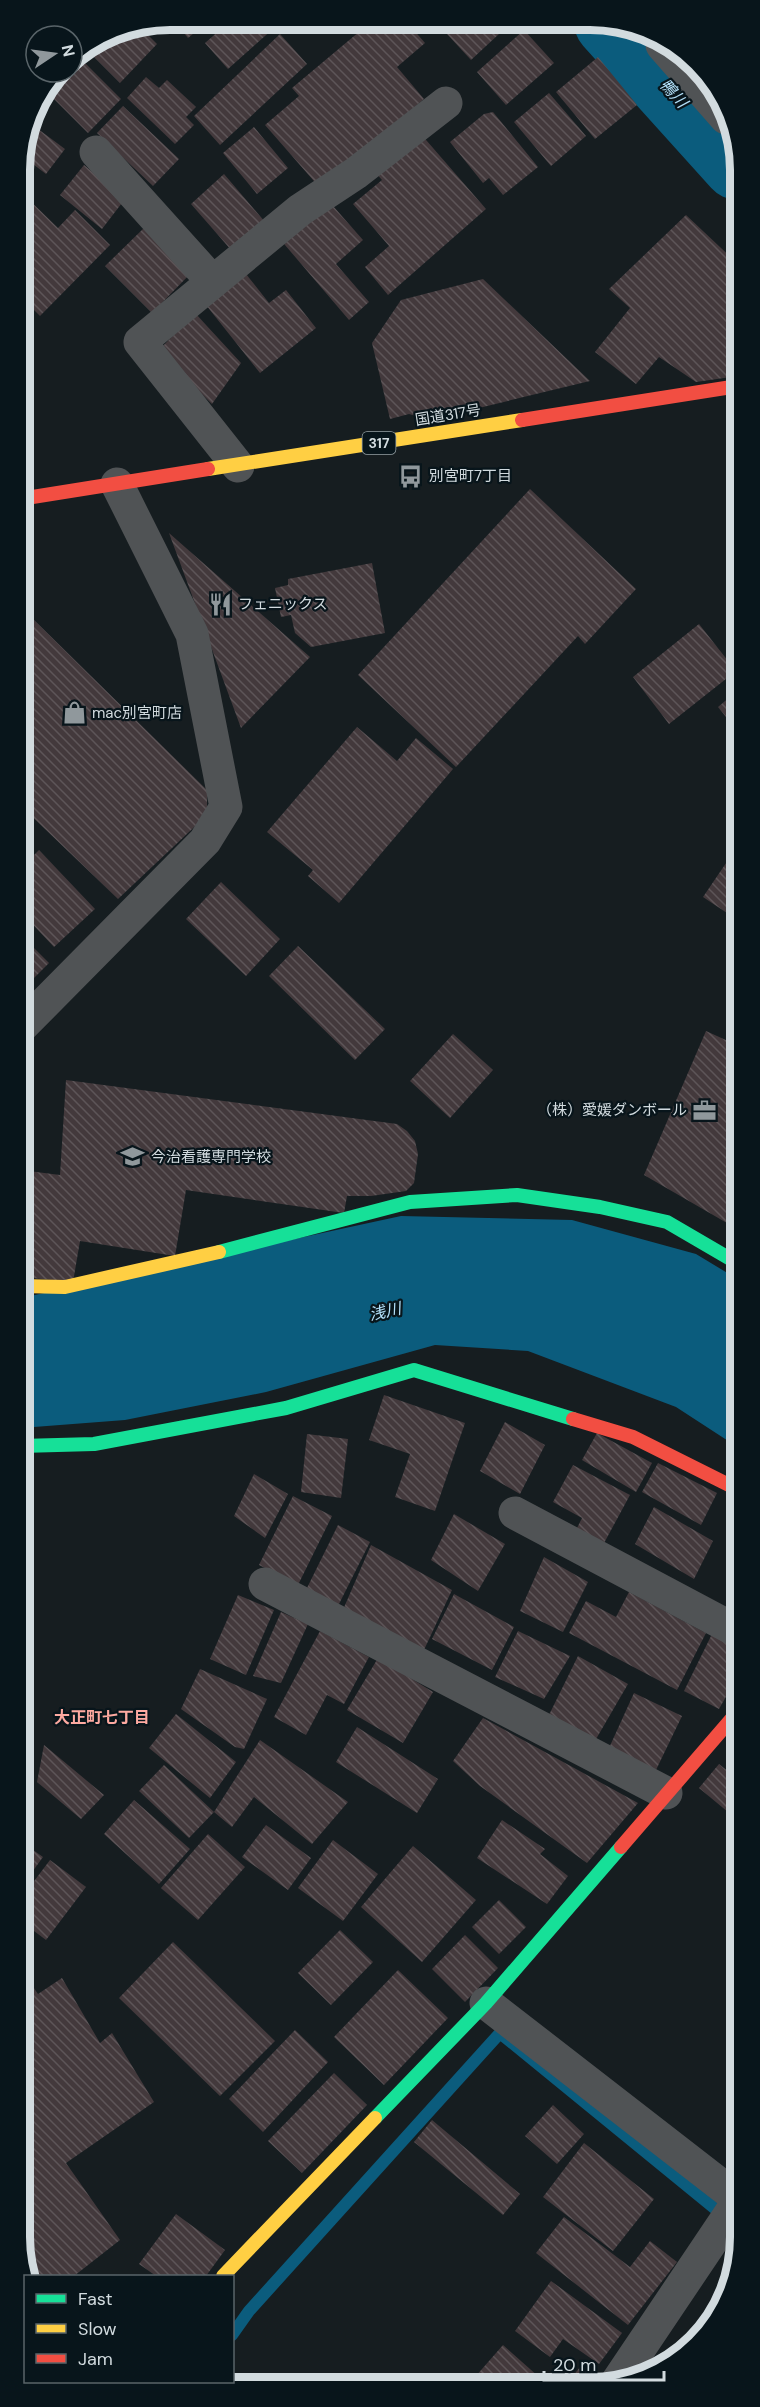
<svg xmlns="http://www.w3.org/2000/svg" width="760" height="2407" font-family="'DM Sans','Noto Sans JP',sans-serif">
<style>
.water{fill:#0b5c7d}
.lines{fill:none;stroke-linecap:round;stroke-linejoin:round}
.stream{stroke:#0b5c7d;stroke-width:12}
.river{stroke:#0b5c7d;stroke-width:72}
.building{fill:url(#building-back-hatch)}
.street{stroke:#505355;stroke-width:33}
.fast{stroke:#16e098;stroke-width:14}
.slow{stroke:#ffcf43;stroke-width:14}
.jam{stroke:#f24e42;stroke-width:14}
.labels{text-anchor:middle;stroke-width:4.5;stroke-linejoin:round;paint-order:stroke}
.shield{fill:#08151b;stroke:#95a0a4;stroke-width:1.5}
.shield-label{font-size:14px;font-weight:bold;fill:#d2dbdf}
.street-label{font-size:15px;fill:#d2dbdf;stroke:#08151b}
.poi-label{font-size:15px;fill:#d2dbdf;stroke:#08151b;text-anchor:start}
.water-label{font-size:16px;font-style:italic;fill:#b3e0f9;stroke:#08151b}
.neighbourhood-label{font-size:16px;font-weight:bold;fill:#feaaa1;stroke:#08151b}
.rim{fill:none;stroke:#d2dbdf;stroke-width:8}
</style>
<defs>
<pattern id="building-back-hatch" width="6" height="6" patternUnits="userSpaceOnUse" patternTransform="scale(1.5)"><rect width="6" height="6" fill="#43393c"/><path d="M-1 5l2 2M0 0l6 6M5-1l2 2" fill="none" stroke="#5d5558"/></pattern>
</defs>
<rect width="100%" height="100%" fill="#161d20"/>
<!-- water -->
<path class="water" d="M401,1216l171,4 124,34 43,26v168l-63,-41 -148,-56 -93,-6 -169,47 -141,28 -104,8v-130z"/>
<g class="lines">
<!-- stream -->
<path class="stream" d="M232,2335l17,-24 251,-278 240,196
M198,2385l2,-3"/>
<!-- river -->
<path class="river" d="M610,22l128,142"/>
</g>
<!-- building -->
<path class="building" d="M173,20h37l-22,18z
M218,20h50l6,8 -46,41 -23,-26 16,-14 -6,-7z
M372,21h34l19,22 -28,24 27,32 -104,89 -55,-63 34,-29 -7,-8z
M435,21l77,1 -41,38z
M139,26l18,18 -37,39 -29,-29 23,-23z
M524,30l30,33 -48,42 -29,-33z
M280,34l27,30 -87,81 -26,-29z
M76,54l45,45 -33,34 -43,-43 14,-18h13v-16z
M598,57l39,48 -42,34 -39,-47z
M146,77l13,11 8,-8 29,27 -10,10 8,8 -19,19 -48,-46z
M549,93l37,43 -35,30 -37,-44z
M123,106l56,53 -26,27 -56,-53z
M493,112l45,55 -35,28 -14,-17 -6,5 -33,-41 34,-28z
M30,123l35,26 -19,25 -25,-19z
M254,127l34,41 -31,26 -34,-41z
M420,133l66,76 -98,86 -23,-28 24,-21 -36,-42 29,-24 -7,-8z
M84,165l41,34 -23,30 -42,-34z
M224,174l41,48 -33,29 -41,-47z
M20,191l38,37 17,-18 35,35 -70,71 -20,-20z
M326,198l37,42 -27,24 33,38 -20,18 -70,-82z
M686,215l52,49v112l-42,6 -37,-25 -23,27 -41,-32 35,-44 -21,-19z
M144,228l46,46 -38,39 -47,-47z
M246,274l23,29 17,-13 30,38 -56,45 -54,-68z
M483,279l107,102 -161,39 -20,-6 -19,5 -18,-76 29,-43z
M195,313l46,50 -29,41 -54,-53z
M530,489l106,100 -51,55 -7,-8 -122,131 -98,-92z
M169,533l141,124 -69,71z
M372,563l13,70 -74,14 -16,-14 -4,-18 -10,2 -6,-29 13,-3v-6z
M34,620l173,170v25l-89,84 -97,-93 -1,-171z
M699,624l37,47 -67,53 -36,-47z
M738,690v42l-20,-25z
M357,727l40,34 19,-23 37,31 -114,134 -31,-27 5,-6 -46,-38z
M739,844v77l-36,-24z
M39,850l56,59 -41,38 -33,-35v-44z
M221,882l59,57 -34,37 -60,-57z
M21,935l28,28 -28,28z
M298,946l87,83 -30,31 -86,-84z
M706,1031l33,15v184l-95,-55z
M453,1034l40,36 -43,48 -40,-37z
M66,1080l331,44 10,7 8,10 3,13 -4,29 -8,8 -35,5h-24l-3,17 -158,-23 -11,66 -95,-15 -7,41 -52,-5v-107l39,5z
M384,1395l81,28 -30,88 -40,-14 15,-43 -41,-14z
M505,1422l40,23 -25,49 -40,-23z
M597,1433l55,30 -16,29 -54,-32z
M307,1434l41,5 -7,59 -40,-6z
M658,1463l59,30 -16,32 -59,-33z
M573,1465l57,30 -27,50 -27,-15 6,-12 -29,-16z
M254,1474l34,20 -23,44 -31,-22z
M293,1496l39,20 -34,69 -39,-20z
M654,1507l59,34 -19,38 -59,-35z
M454,1514l51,30 -27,47 -47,-31z
M338,1525l32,17 -33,66 -32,-16z
M371,1545l81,45 -29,62 -81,-40z
M544,1557l44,25 -25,50 -43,-21z
M629,1592l77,41 -29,57 -108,-57 17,-32 30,16z
M454,1594l60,33 -22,43 -60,-31z
M238,1595l36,15 -28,65 -36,-16z
M281,1612l27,12 -27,59 -28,-7z
M320,1631l49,26 -25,47 -17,-9 -21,40 -32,-18z
M518,1631l52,25 -26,43 -49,-22z
M712,1634l27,14 1,24 -21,37 -35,-18z
M578,1656l50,28 -36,62 -46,-25z
M378,1658l55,34 -30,51 -56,-33z
M200,1669l67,30 -23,50 -9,-2 -54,-38z
M634,1693l48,23 -26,54 -47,-22z
M176,1714l60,48 -26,36 -61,-50z
M483,1718l155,85 -51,60 -107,-77 -27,-25z
M357,1727l81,52 -21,34 -81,-51z
M260,1740l88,62 -36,42 -58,-47 -22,30 -18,-15z
M44,1745l60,50 -23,24 -44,-37z
M719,1764l21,17v41l-41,-34z
M164,1765l50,47 -25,26 -50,-47z
M134,1800l56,49 -31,35 -55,-50z
M502,1820l43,29 -5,5 28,22 -21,28 -70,-46z
M266,1825l45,33 -23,32 -46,-33z
M208,1834l37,33 -47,53 -37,-32z
M333,1840l45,34 -35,47 -45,-33z
M22,1842l21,15 -21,29z
M413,1846l63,54 -54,62 -61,-55z
M50,1860l36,27 -40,53 -24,-18v-25z
M499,1900l27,27 -27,27 -27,-27z
M340,1930l33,32 -42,43 -33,-32z
M465,1935l33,33 -33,34 -33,-33z
M173,1942l102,99 -55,55 -101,-98z
M398,1970l50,48 -64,67 -50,-48z
M22,1971l16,23 24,-16 38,65 12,-10 42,69 -88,61 54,77 -46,36h-46l-6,-10z
M295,2030l33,32 -65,70 -34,-33z
M334,2073l33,32 -65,68 -34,-32z
M553,2105l31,29 -27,30 -32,-28z
M432,2120l88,74 -17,21 -89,-73z
M584,2143l70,56 -41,52 -70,-54z
M176,2214l49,36 -19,26h-50l-17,-12z
M564,2217l66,50 20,-26 27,21 -49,63 -92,-72z
M551,2281l71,52 -23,31 -36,-25 -13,18 -35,-26z
M503,2345l45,40h-80z
M580,2367l15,12 -4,6h-25z"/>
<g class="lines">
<!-- street -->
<path class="street" d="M662,45l64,73
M96,152l117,130
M238,466l-98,-124 160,-132 56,-37 90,-70
M21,1027l184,-186 21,-34 -34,-173 -75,-150
M515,1513l224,119
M265,1584l401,209
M486,2003l254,197
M146,2385l2,-3
M615,2385l125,-186"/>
<!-- fast -->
<path class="fast" d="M219,1252l191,-50 107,-7 83,12 67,15 72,42
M21,1446l73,-2 192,-36 128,-38 159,49
M375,2118l111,-115 135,-156"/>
<!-- slow -->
<path class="slow" d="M208,469l314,-49
M21,1286l44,1 154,-35
M223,2276l152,-158"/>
<!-- jam -->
<path class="jam" d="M522,420l216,-34
M20,499l188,-30
M573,1419l60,18 106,53
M621,1847l119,-138"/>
</g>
<!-- icons -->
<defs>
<symbol id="bus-bare" viewBox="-9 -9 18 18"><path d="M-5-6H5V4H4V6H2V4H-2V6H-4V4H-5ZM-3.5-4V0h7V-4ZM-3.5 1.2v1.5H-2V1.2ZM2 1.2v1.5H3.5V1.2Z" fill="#90989c" stroke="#08151b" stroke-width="2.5" paint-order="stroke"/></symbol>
<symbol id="restaurant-bare" viewBox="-9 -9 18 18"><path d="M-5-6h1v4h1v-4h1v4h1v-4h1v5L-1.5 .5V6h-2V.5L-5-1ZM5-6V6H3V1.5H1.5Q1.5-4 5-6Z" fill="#90989c" stroke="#08151b" stroke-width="2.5" paint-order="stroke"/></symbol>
<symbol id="shop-bare" viewBox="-9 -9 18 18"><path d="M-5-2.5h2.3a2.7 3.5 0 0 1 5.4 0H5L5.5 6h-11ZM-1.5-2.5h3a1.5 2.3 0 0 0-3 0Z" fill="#90989c" stroke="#08151b" stroke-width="2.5" paint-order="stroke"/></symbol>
<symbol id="office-bare" viewBox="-9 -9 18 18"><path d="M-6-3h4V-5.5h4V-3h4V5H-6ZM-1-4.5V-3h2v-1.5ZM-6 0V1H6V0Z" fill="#90989c" stroke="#08151b" stroke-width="2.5" paint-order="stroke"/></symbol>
<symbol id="university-bare" viewBox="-9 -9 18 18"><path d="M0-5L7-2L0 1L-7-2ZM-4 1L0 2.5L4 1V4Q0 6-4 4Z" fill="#90989c" stroke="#08151b" stroke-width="2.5" paint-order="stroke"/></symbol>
</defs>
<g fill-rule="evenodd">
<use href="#bus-bare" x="394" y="460" width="33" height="33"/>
<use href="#restaurant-bare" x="204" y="588" width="33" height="33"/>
<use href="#shop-bare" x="58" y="696" width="33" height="33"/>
<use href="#office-bare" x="688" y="1094" width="33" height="33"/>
<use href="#university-bare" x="116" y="1140" width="33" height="33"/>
</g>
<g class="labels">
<!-- shield labels -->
<rect class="shield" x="362.5" y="432" width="33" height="22" rx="4.5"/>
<g class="shield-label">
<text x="379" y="448">317</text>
</g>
<!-- street labels -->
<g class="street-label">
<text transform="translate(448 415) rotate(-9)" y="5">国道317号</text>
</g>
<!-- poi labels -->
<g class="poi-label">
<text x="429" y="481">別宮町7丁目</text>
<text x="238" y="609">フェニックス</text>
<text x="92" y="718">mac別宮町店</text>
<text x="687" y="1115" text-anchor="end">（株）愛媛ダンボール</text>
<text x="151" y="1162">今治看護専門学校</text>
</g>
<!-- water labels -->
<g class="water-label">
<text transform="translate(674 93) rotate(48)" y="6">鴨川</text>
<text transform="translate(385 1311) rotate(-12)" y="6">浅川</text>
</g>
<!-- neighbourhood labels -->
<g class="neighbourhood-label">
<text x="102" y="1723">大正町七丁目</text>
</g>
</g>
<!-- crop -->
<path d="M0 0H760V2407H0ZM170 30H590A140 140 0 0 1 730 170V2237A140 140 0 0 1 590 2377H170A140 140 0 0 1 30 2237V170A140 140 0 0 1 170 30Z" fill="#08151b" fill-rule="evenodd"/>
<path class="rim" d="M170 30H590A140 140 0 0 1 730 170V2237A140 140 0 0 1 590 2377H170A140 140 0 0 1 30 2237V170A140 140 0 0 1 170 30Z"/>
<!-- legend -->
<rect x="24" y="2275" width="210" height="108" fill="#08151b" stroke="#596469" stroke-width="1.5"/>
<rect x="36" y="2294" width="30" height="9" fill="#16e098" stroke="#596469" stroke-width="1.5"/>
<text x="78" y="2305" font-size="18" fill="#d2dbdf">Fast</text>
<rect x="36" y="2324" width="30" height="9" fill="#ffcf43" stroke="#596469" stroke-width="1.5"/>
<text x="78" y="2335" font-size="18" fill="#d2dbdf">Slow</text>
<rect x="36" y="2354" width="30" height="9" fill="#f24e42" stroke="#596469" stroke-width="1.5"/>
<text x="78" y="2365" font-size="18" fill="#d2dbdf">Jam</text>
<!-- north arrow -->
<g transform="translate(54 54) rotate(77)"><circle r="28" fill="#08151b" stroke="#596469" stroke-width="1.5"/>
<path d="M0-4.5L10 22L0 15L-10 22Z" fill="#90989c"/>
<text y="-9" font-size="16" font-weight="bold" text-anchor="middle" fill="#d2dbdf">N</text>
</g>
<!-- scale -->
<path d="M544 2371v9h120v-9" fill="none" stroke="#d2dbdf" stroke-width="3"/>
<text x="553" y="2371" font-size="18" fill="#d2dbdf" stroke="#08151b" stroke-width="4.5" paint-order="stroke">20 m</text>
</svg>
